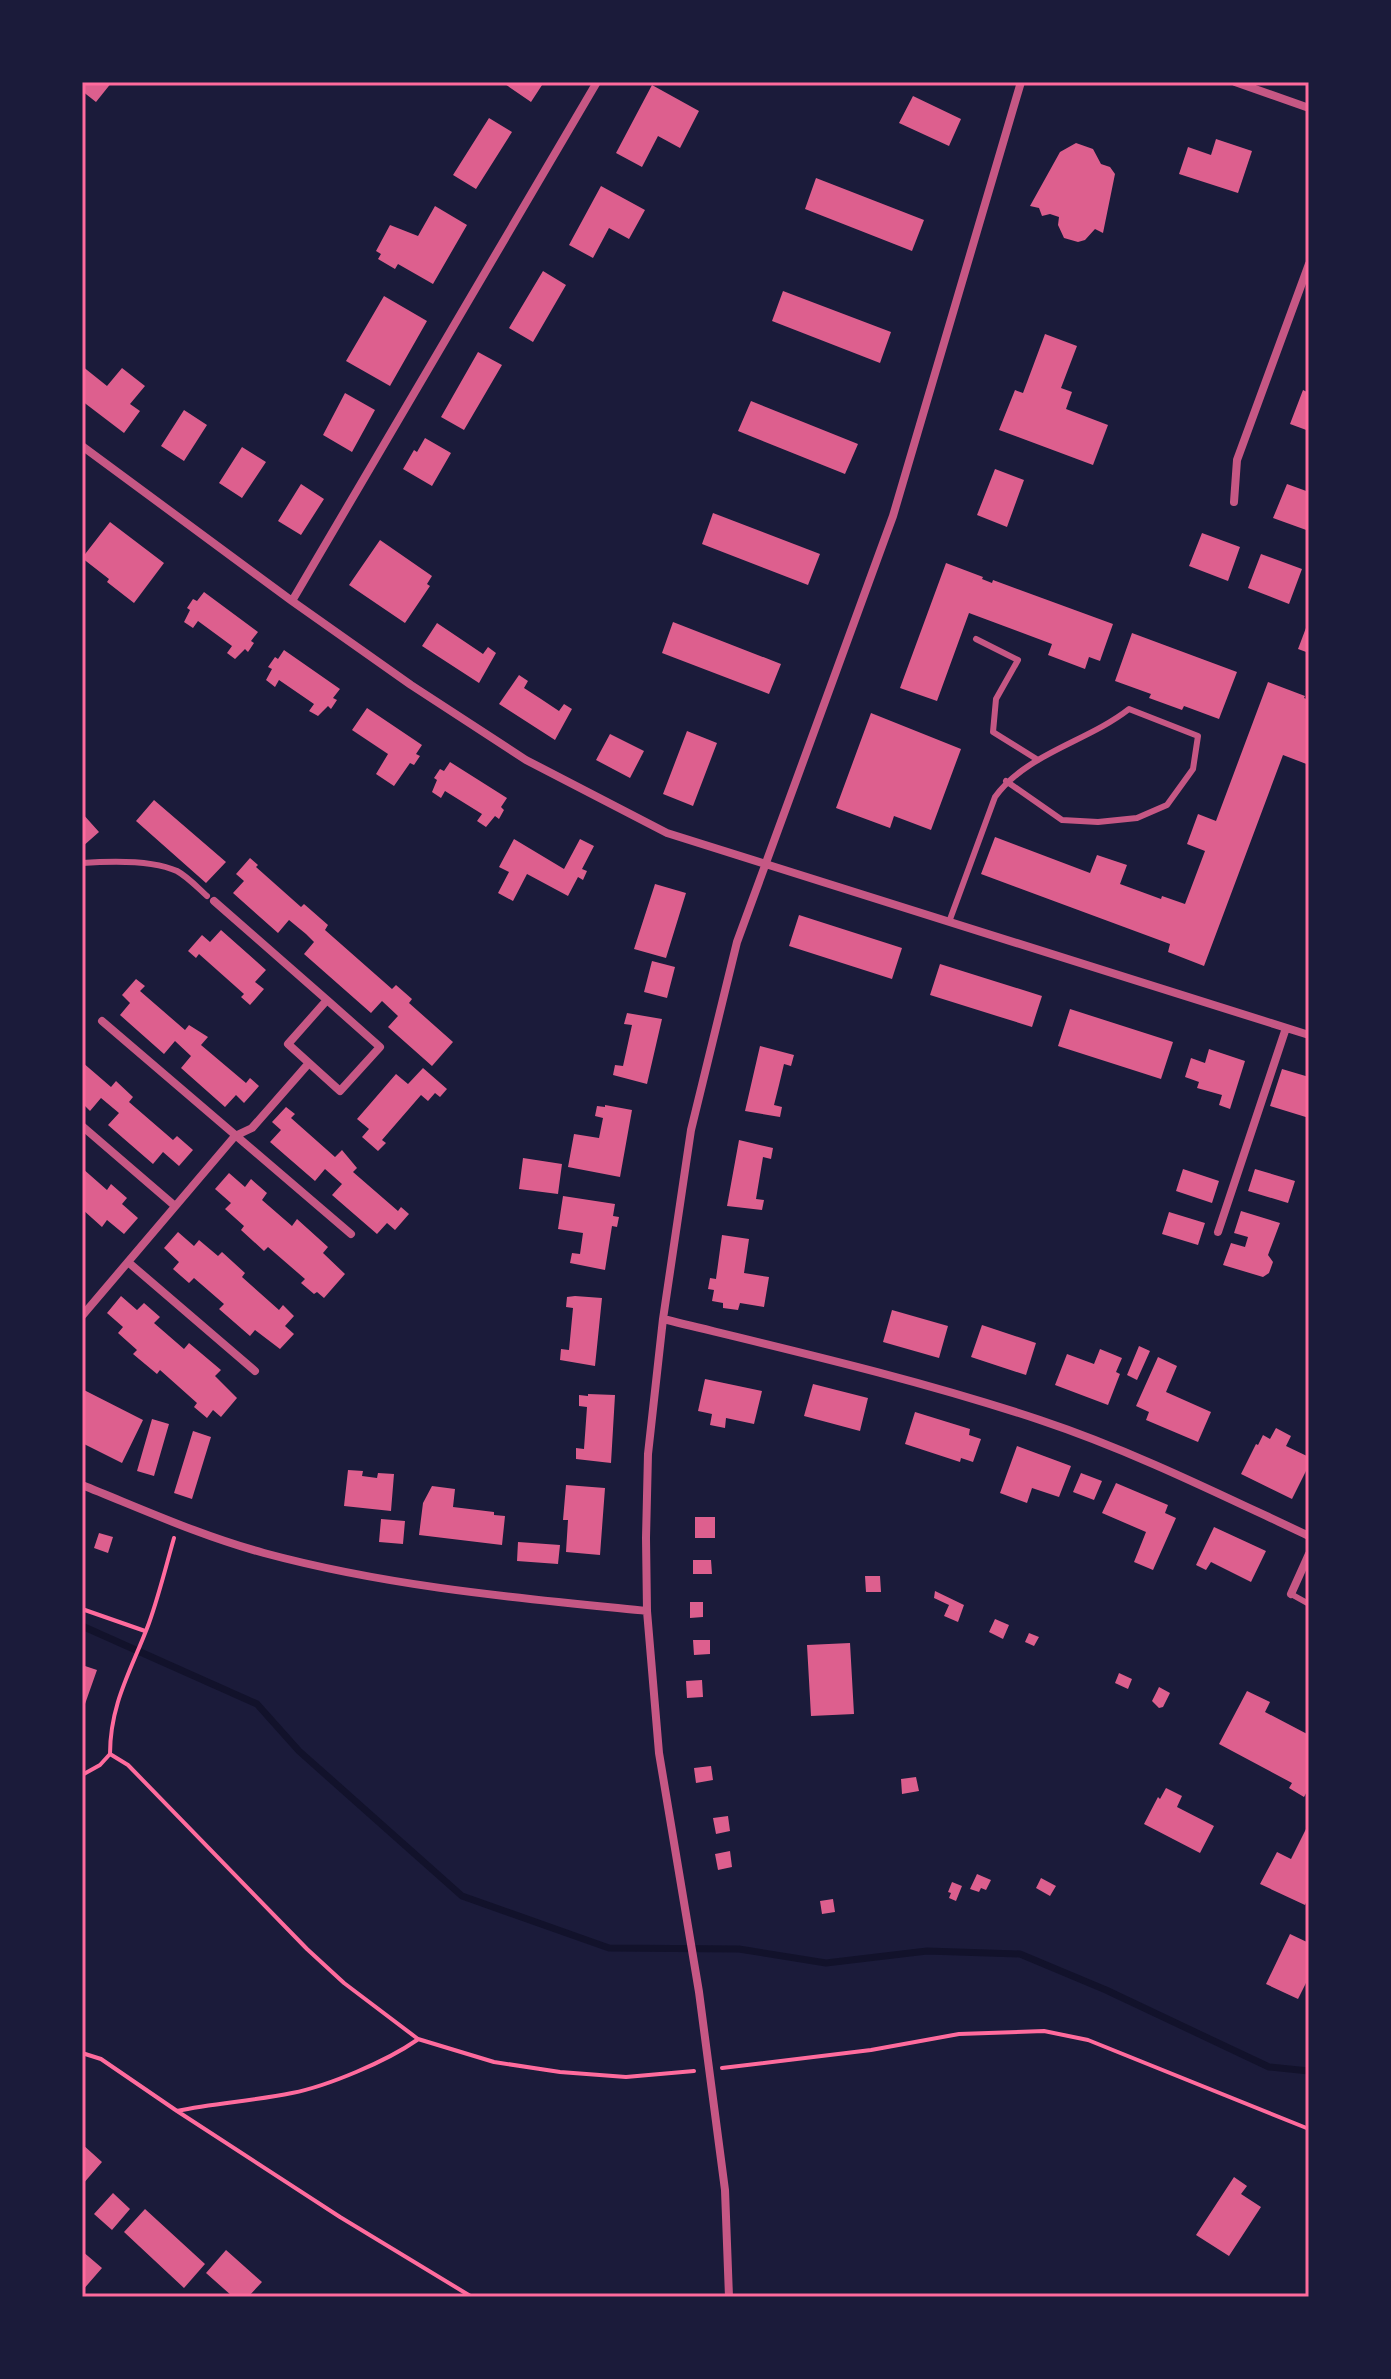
<svg xmlns="http://www.w3.org/2000/svg" width="1391" height="2379" font-family="Jost,sans-serif">
<style>
.lines{fill:none;stroke-linecap:round;stroke-linejoin:round}
.stream{stroke:#12122b;stroke-width:7}
.building{fill:#dd5f8e}
.path{stroke:#ff6b9d;stroke-width:4}
.service{stroke:#c65784;stroke-width:6}
.minor{stroke:#c65784;stroke-width:8}
.neatline{fill:none;stroke:#ff6b9d;stroke-width:3}
</style>
<rect width="100%" height="100%" fill="#1b1b3a"/>
<g class="lines">
<!-- stream -->
<path class="stream" d="M82,1626l175,78 42,47 163,145 147,52 130,1 87,14 101,-12 93,3 86,36 163,77 40,4"/>
</g>
<!-- building -->
<path class="building" d="M82,82h30l-16,20 -14,-11z
M502,82h42l-13,20z
M652,85l47,26 -19,37 -22,-12 -16,31 -26,-14z
M913,96l48,23 -12,27 -50,-23z
M489,118l23,14 -36,57 -23,-14z
M1216,139l36,12 -14,42 -59,-19 9,-27 23,8z
M1076,143l17,6 8,15 9,3 5,7 -12,59 -8,-4 -10,11 -7,2 -14,-4 -6,-13 1,-8 -9,-3 -8,2 -3,-8 -9,-2 30,-54z
M816,178l108,42 -12,31 -107,-42z
M601,186l44,24 -16,29 -20,-11 -16,30 -24,-13z
M435,206l32,19 -34,59 -35,-20 -3,5 -17,-10 3,-5 -5,-3 14,-26 28,11z
M543,271l23,14 -33,57 -24,-14z
M783,291l108,41 -11,31 -108,-42z
M384,296l43,25 -37,65 -44,-25z
M1045,334l32,12 -16,42 11,4 -6,17 42,16 -15,40 -94,-35 16,-40 8,3z
M478,352l24,13 -38,65 -23,-13z
M82,366l25,20 15,-18 23,18 -15,18 10,7 -16,22 -42,-32z
M1303,390l6,3v38l-19,-7z
M345,393l30,17 -23,42 -29,-17z
M751,401l107,43 -13,30 -107,-43z
M184,410l23,15 -23,36 -23,-15z
M425,438l26,15 -19,33 -29,-17 11,-19 3,2z
M242,447l24,15 -24,36 -23,-15z
M995,469l29,11 -17,47 -30,-12z
M301,484l23,15 -23,36 -23,-14z
M1287,484l22,8v39l-36,-13z
M713,513l107,41 -12,31 -106,-41z
M110,522l54,41 -30,40 -27,-21 2,-3 -27,-21z
M1202,533l38,14 -12,34 -39,-15z
M380,540l52,36 -5,8 3,2 -25,37 -56,-38z
M1261,554l41,15 -13,35 -41,-16z
M946,563l37,14 -1,2 10,4 1,-3 120,44 -13,37 -11,-4 -4,12 -37,-14 4,-11 -83,-31 -32,88 -37,-13z
M204,592l54,40 -7,9 3,2 -6,9 -3,-3 -10,10 -8,-6 5,-7 -34,-25 -5,7 -9,-6 6,-12 -3,-2 6,-9 4,2z
M1309,620v33l-11,-4z
M673,622l108,42 -12,30 -107,-41z
M437,623l46,31 5,-7 8,6 -17,30 -57,-37z
M1132,633l105,39 -18,47 -35,-13 -2,4 -33,-12 2,-4 -36,-13z
M284,650l56,39 -7,9 4,2 -6,9 -3,-3 -10,10 -9,-5 5,-7 -35,-24 -4,7 -9,-7 6,-11 -4,-2 7,-10 3,2z
M519,675l9,6 -4,7 17,11 18,12 5,-7 8,5 -17,31 -56,-36z
M1268,682l37,14 -1,2 5,2v65l-26,-10 -79,211 -36,-14 2,-8 -189,-70 14,-37 95,36 7,-18 30,10 -7,19 41,15 1,-3 23,8 20,-53 -18,-7 11,-30 18,7z
M367,708l55,37 -6,9 4,2 -6,9 -4,-2 -16,23 -18,-12 12,-20 -36,-24z
M871,713l90,36 -30,81 -37,-14 -4,12 -54,-20z
M687,731l30,12 -24,63 -30,-12z
M610,734l34,17 -14,27 -34,-18z
M450,762l57,36 -6,9 3,3 -5,9 -4,-3 -9,11 -9,-6 5,-7 -37,-23 -4,7 -9,-6 5,-12 -3,-2 6,-9 4,2z
M154,800l72,62 -20,21 -70,-62z
M82,813l17,19 -17,15z
M514,839l50,30 16,-30 14,7 -12,23 5,2 -4,9 -5,-3 -10,19 -41,-22 -14,27 -15,-8 11,-21 -10,-5z
M250,858l8,7 -2,2 45,40 3,-3 24,21 -3,5 67,59 4,-4 16,14 -3,4 44,39 -21,24 -44,-39 10,-11 -16,-15 -11,12 -67,-59 10,-12 -8,-8 -17,-14 -11,13 -45,-40 11,-12 -8,-7z
M655,884l31,9 -20,65 -32,-9z
M799,915l103,33 -10,31 -103,-33z
M221,930l45,40 -11,12 9,7 -14,16 -9,-8 3,-3 -45,-40 -3,4 -8,-7 14,-16 8,7z
M652,961l23,6 -8,31 -23,-6z
M940,964l102,32 -10,31 -102,-32z
M136,979l9,7 -5,5 45,39 4,-5 19,12 -7,8 45,38 4,-5 9,8 -15,17 -8,-8 -11,12 -44,-39 10,-12 -16,-15 -11,13 -44,-39 10,-12 -8,-8z
M1070,1009l103,33 -12,37 -103,-33z
M627,1013l35,6 -15,65 -34,-9 2,-10 8,1 9,-41 -8,-1z
M760,1046l34,9 -3,11 -7,-2 -5,21 -5,20 8,2 -2,10 -35,-6z
M1209,1049l36,12 -15,48 -11,-4 3,-10 -25,-7 2,-6 -14,-5 6,-19 14,5z
M82,1062l29,25 5,-6 17,16 -4,5 44,38 4,-4 16,14 -14,16 -16,-14 -10,12 -45,-39 11,-12 -18,-15 -11,13 -8,-8z
M423,1068l24,21 -7,8 -5,-4 -7,8 -7,-6 -39,45 4,3 -8,8 -16,-14 7,-8 -12,-10 39,-45 12,10z
M1282,1069l27,8v41l-39,-12z
M605,1105l27,5 -12,67 -52,-10 6,-33 25,4 4,-20 -8,-2 2,-10 8,1z
M286,1107l9,7 -4,4 44,39 7,-7 15,18 -4,4 45,39 3,-4 8,7 -14,16 -8,-7 -10,11 -45,-39 10,-11 -17,-15 -10,12 -45,-39 11,-12 -9,-8z
M739,1140l34,8 -2,11 -8,-2 -7,42 8,1 -2,10 -35,-4z
M523,1158l39,6 -4,30 -39,-5z
M82,1168l25,22 4,-6 16,14 -5,6 16,14 -14,16 -17,-14 -5,7 -20,-18z
M1183,1169l36,12 -7,22 -36,-12z
M1255,1169l40,12 -7,22 -40,-12z
M229,1173l16,14 6,-8 16,14 -5,7 30,26 5,-7 31,28 -5,6 22,21 -21,24 -7,-6 -3,2 -13,-11 4,-4 -37,-32 -4,4 -23,-21 3,-4 -19,-17 6,-6 -16,-14z
M563,1196l52,8 -2,12 6,1 -2,10 -5,-1 -7,44 -35,-7 2,-10 8,1 3,-21 -25,-4z
M1241,1211l39,12 -12,32 5,7 -4,11 -6,4 -40,-12 8,-22 14,4 3,-10 -14,-4z
M1169,1212l36,11 -7,22 -36,-11z
M178,1232l16,14 5,-6 19,16 4,-4 23,21 -3,4 37,33 4,-5 11,11 -9,10 9,8 -14,15 -25,-19 -5,6 -31,-27 5,-5 -30,-26 -5,5 -16,-14 6,-7 -15,-14z
M722,1235l27,4 -5,34 25,4 -5,30 -24,-4 -2,7 -15,-2v-5l-11,-2 2,-11 -6,-1 2,-11 6,1z
M121,1296l16,14 7,-7 16,14 -6,6 30,26 5,-6 32,27 -6,6 22,22 -16,19 -8,-7 -6,8 -13,-11 3,-4 -37,-33 -3,4 -24,-20 4,-4 -19,-17 5,-6 -16,-14z
M575,1296l27,2 -7,68 -35,-6 1,-11 8,1 4,-42 -7,-1 1,-10z
M892,1310l56,16 -9,32 -56,-16z
M982,1325l54,18 -10,32 -55,-18z
M1139,1346l11,5 -13,29 -10,-5z
M1100,1349l22,9 -6,14 4,2 -12,31 -53,-20 12,-31 27,10z
M1158,1357l19,9 -11,26 45,20 -13,30 -52,-22 3,-8 -13,-6z
M705,1379l57,12 -8,33 -28,-6 -1,10 -15,-3 2,-11 -14,-3z
M813,1384l55,14 -8,33 -56,-15z
M82,1389l61,31 -21,43 -40,-20z
M588,1394l27,1 -4,68 -35,-4v-11l8,1 3,-42 -8,-1v-11l9,1z
M915,1412l55,17 -1,6 12,4 -8,23 -12,-4 -1,4 -55,-18z
M152,1419l17,5 -15,52 -17,-5z
M1276,1428l15,8 -5,10 23,11v13l-2,-1 -15,30 -51,-25 15,-30 2,1 5,-10 7,4z
M193,1431l18,6 -19,62 -18,-6z
M1017,1446l54,20 -12,31 -27,-9 -5,15 -27,-10z
M348,1470l15,1 -1,5 15,2 1,-5 16,1 -3,37 -47,-5z
M1081,1473l21,8 -8,19 -21,-8z
M1116,1483l52,22 -3,8 11,5 -23,52 -19,-8 12,-30 -44,-19z
M566,1485l39,3 -5,67 -34,-3 2,-32h-5z
M432,1486l23,3 -2,18 41,5v3l11,1 -3,29 -83,-10 4,-32z
M695,1517h20v21h-20z
M381,1519l24,2 -2,23 -24,-2z
M1214,1527l52,24 -15,31 -40,-20 -5,8 -10,-5z
M99,1533l14,4 -5,16 -14,-5z
M518,1542l42,3 -2,19 -41,-3z
M693,1560h18l1,14h-19z
M865,1576h15l1,16h-15z
M935,1591l29,14 -6,17 -14,-6 5,-11 -15,-7z
M690,1602h13v15l-13,1z
M995,1619l14,6 -6,14 -14,-7z
M1029,1633l10,4 -5,9 -9,-4z
M693,1640h17v14l-16,1z
M850,1643l4,71 -43,2 -4,-71z
M82,1665l15,5 -12,34 -3,-1z
M1119,1673l13,6 -4,10 -13,-6z
M702,1680l1,17 -16,1 -1,-17z
M1159,1687l11,6 -7,14 -4,1 -7,-7z
M1247,1691l23,11 -5,10 44,23v53l-5,9 -15,-9 3,-5 -73,-39z
M711,1766l2,14 -17,3 -2,-15z
M916,1777l3,14 -17,3 -1,-15z
M1166,1788l16,8 -5,11 37,19 -14,27 -56,-29 14,-27 2,2z
M728,1816l2,15 -14,3 -3,-16z
M1306,1829l3,2v66l-4,8 -45,-21 17,-32 14,7z
M730,1851l2,16 -14,3 -3,-16z
M977,1874l14,6 -5,10 -5,-2 -2,4 -9,-3z
M1041,1878l15,8 -6,10 -14,-8z
M952,1882l10,4 -6,15 -7,-3 2,-5 -3,-1z
M833,1899l2,13 -13,2 -2,-13z
M1290,1934l19,9v34l-11,22 -32,-15z
M82,2144l20,18 -20,23z
M1234,2177l13,9 -6,8 20,13 -32,49 -33,-21z
M113,2193l17,16 -18,21 -18,-16z
M145,2209l60,55 -21,24 -60,-56z
M226,2250l36,32 -14,15 -16,-1 -26,-23z
M82,2251l20,17 -20,23z"/>
<g class="lines">
<!-- path -->
<path class="path" d="M82,1609l63,22
M110,1754l18,11 179,184 37,34 74,56 76,23 66,10 66,5 68,-6
M82,1775l18,-10 10,-11c0,-51 22,-85 39,-131 10,-28 17,-57 25,-85
M417,2040c-30,21 -89,46 -125,53 -38,8 -77,10 -115,18l163,106 132,80
M82,2053l19,6 76,52
M722,2068l149,-18 88,-16 85,-3 44,9 221,89"/>
<!-- service -->
<path class="service" d="M976,639l42,21 -22,39 -3,33 45,28
M82,863c27,-2 71,-3 95,8 11,6 21,17 30,25
M949,922l46,-125c32,-44 92,-55 134,-88l69,27 -5,33 -26,36 -30,13 -39,4 -36,-2 -56,-39
M1291,1594l18,10"/>
<!-- minor -->
<path class="minor" d="M1235,82l74,26
M82,446l210,155 119,84 115,75 141,73 642,202
M1234,502l3,-42 72,-196
M292,601l305,-519
M214,901l113,99
M327,1000l53,47 -40,44 -52,-47z
M102,1021l249,213
M82,1126l93,80
M1218,1232l68,-204
M128,1262l127,109
M82,1316l153,-180 17,-8 57,-65
M663,1319c127,31 254,60 377,101 93,31 181,75 269,116
M82,1485c60,24 119,51 182,68 126,34 254,45 383,58
M1291,1594l18,-40
M729,2297l-4,-107 -26,-198 -40,-239 -12,-142 -1,-73 2,-84 15,-135 28,-189 46,-188 156,-426 128,-434"/>
</g>
<!-- border -->
<rect width="1391" height="2379" fill="none" stroke="#1b1b3a" stroke-width="168"/>
<rect x="84" y="84" width="1223" height="2211" class="neatline"/>
</svg>
